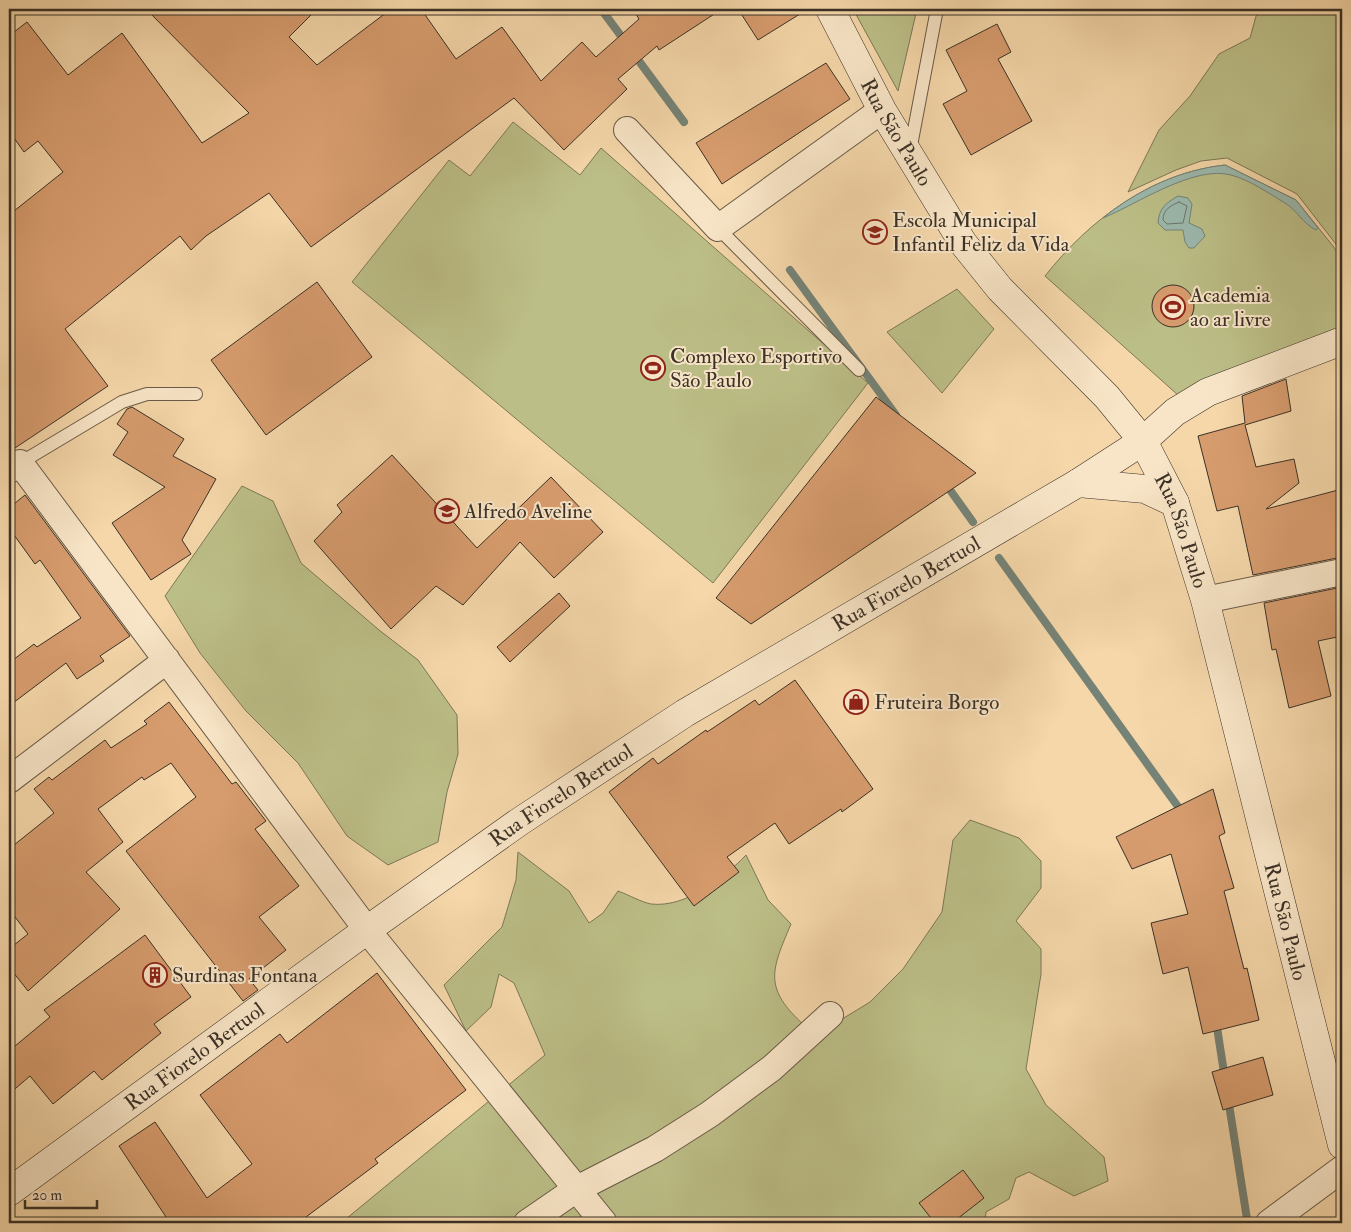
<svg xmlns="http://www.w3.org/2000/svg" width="1351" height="1232" font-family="'IM FELL Double Pica',serif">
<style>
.green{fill:#bcbe87;stroke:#7c7857}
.water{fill:#9cb9ad;stroke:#758377}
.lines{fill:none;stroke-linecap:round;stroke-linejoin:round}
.shore{stroke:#6c756a;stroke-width:1}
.stream{stroke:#758377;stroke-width:8}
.building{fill:#d79c6e;stroke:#3b3127}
.lane-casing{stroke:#6a5a48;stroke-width:14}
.street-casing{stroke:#6a5a48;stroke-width:28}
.secondary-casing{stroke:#3b3127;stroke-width:29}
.lane{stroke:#f8e5c7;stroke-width:12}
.street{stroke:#f8e5c7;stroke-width:26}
.secondary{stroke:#f8e5c7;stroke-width:28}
.labels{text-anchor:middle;stroke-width:4;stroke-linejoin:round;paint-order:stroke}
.street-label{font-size:21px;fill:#3b3127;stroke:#f8e5c7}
.poi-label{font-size:21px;fill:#3b3127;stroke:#f8e5c7;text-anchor:start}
</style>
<rect width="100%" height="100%" fill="#f5d7a9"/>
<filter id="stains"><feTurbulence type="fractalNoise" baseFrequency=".004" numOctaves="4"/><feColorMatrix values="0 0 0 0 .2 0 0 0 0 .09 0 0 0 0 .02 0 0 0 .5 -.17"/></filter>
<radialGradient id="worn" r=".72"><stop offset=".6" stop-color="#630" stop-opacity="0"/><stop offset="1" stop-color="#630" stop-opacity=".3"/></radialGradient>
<!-- green -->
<path class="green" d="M853,9h64l-19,82z
M1258,9h84v243l-45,-58 -70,-36 -26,3 -25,9 -48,22 31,-62 31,-34 29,-42 31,-16z
M513,122l67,53 21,-27 267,235 -155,200 -361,-301 97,-122 21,16z
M1225,165l71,35 37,46 9,14v74l-163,62 -134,-120c45,-57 107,-103 180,-111z
M957,289l37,40 -52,64 -55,-61z
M242,486l31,15 28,62 78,67 39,30 39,55 1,39 -11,38 -9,50 -50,23 -41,-29 -49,-73 -52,-52 -46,-58 -35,-57z
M970,820l49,18 22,23v27l-25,33 25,28v25l-15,95 20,36 58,52 4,24 -34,15 -45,-24 -13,6 -7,21 -23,13 -1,11h-644l204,-168 -31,-72 -15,-9 -8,33 -25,24 -22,-46 58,-58 14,-47 2,-28 51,39 20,32 14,-10 15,-22c11,4 23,11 33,13 35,4 73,-26 95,-49l22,45 23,24c-20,47 -28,64 14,102l29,-2 36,-22 33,-33 39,-57 11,-72z"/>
<!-- water -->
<path class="water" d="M1225,165l71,35 22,28 -2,2c-13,-6 -19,-20 -31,-27 -17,-10 -35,-23 -54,-28 -37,-10 -94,29 -128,43 36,-29 77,-48 122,-53z
M1178,196l10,2 4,6 -3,19 13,6 3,7 -11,12h-5l-4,-6 -2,-12h-18l-7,-7c1,-15 8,-20 20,-27z"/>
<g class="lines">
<!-- shore -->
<path class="shore" d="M1179,202l8,4 -4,17 -16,1 -4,-4c0,-10 7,-14 16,-18z"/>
<!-- stream -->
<path class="stream" d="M601,9l26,35
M633,53l51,69
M790,270l106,145
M945,483l28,39
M999,558l185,257
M1216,1021l9,58
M1228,1098l19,121"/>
</g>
<!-- building -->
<path class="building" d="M146,9h171l-28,28 28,28 74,-56h30l35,50 46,-32 39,54 41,-39 14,15 43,-38 -6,-10h89l-63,41 -2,-4 -39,33 9,10 -63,61 -50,-52 -203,149 -42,-54 -63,43 -15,14 -11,-14 -115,93 43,57 -99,66v-237l54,-43 -25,-31 -14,11 -15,-21v-95l18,-14 41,53 54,-42 80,110 47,-30z
M738,9h70l-50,31z
M997,24l14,28 -13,7 34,62 -61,34 -28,-51 24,-13 -21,-41z
M826,63l24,36 -128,85 -26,-41z
M317,282l55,75 -106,78 -55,-75z
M1152 306a21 21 0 1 1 42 0a21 21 0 1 1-42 0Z
M1286,379l5,32 -46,14 11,42 38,-8 5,24 -33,26 76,-20v68l-89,18 -15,-69 -21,5 -19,-75 47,-13 -3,-27z
M876,397l100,76 -225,151 -35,-26z
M132,407l52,32 -11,17 43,23 -34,61 9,14 -40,26 -39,-57 53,-36 -52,-32 15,-23 -11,-8 10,-15z
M392,455l85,93 74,-71 52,55 -49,46 -34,-36 -57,63 -27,-19 -45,43 -77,-88 28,-29 -5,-7z
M25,495l105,141 -30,20 4,5 -27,18 -11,-16 -57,43v-43l25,-19 3,3 44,-29 -41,-58 -5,4 -26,-36v-20z
M1342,587v49l-24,5 13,55 -42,12 -13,-59 -4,1 -8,-47z
M559,593l11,13 -60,56 -13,-15z
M795,680l78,109 -31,23 -1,-3 -52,35 -14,-21 -48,34 12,15 -45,34 -85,-114 44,-34 5,6 48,-34 1,2 48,-32 4,5z
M169,702l63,82 4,-2 30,39 -11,8 44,57 -40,31 27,33 -37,29 9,11 -15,11 -117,-150 70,-54 -25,-34 -27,17 -2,-3 -44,32 25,33 -37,30 34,37 -92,82 -19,-24v-18l19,-15 -19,-25v-60l45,-36 -20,-24 15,-12 3,3 53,-40 6,8 36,-24 -3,-3z
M1213,789l12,44 -6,3 15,52 -10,3 20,78 3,-1 12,52 -56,14 -15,-67 -25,7 -12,-51 37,-9 -17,-60 -39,15 -16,-32z
M145,935l46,62 -37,27 7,9 -59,47 -8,-9 -41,33 -23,-28 -21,18v-43l41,-34 -6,-7z
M377,973l89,117 -91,69 3,4 -80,60h-128l-51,-77 36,-24 52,76 45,-34 -52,-69 80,-61 7,9z
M1263,1057l10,38 -50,15 -11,-38z
M963,1170l21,28 -32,25h-17l-16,-20z"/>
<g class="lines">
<defs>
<path id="lane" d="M910,151l27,-142
M718,228l141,142
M20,463l102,-61 25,-8h49"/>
<path id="street" d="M627,130l91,98 164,-118
M9,470l11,-7 347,467 237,293
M1205,600l137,-28
M9,780l158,-120
M527,1223l48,-33 80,-41 55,-35 62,-46 58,-53
M1269,1223l73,-54"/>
<g id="secondary">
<path id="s1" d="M830,9l52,101 81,133 37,46 107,108 36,44 32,62 30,97 137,545"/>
<path d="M1078,483l67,6 30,14"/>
<path id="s2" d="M9,1192l358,-262 152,-108 166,-109 393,-230 65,-42 32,-29 33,-20 134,-51"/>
</g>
</defs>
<!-- lane casing -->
<use href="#lane" class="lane-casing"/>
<!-- street casing -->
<use href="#street" class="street-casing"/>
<!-- secondary casing -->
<use href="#secondary" class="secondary-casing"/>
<!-- lane -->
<use href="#lane" class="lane"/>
<!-- street -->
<use href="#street" class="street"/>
<!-- secondary -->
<use href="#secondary" class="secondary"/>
</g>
<!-- icons -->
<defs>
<symbol id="school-ring" viewBox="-11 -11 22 22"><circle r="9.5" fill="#f8e5c7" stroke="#8f2418" stroke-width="1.5"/><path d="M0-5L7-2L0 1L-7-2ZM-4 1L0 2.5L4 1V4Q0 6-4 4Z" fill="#8f2418"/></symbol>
<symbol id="stadium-ring" viewBox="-11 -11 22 22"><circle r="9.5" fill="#f8e5c7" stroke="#8f2418" stroke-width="1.5"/><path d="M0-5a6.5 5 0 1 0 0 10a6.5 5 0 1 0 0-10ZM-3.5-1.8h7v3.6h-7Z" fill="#8f2418"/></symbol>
<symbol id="shop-ring" viewBox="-11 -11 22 22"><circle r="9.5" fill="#f8e5c7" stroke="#8f2418" stroke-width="1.5"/><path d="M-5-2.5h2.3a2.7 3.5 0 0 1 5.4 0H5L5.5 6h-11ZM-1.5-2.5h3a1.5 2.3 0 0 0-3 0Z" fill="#8f2418"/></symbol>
<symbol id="building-ring" viewBox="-11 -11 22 22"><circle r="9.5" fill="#f8e5c7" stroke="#8f2418" stroke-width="1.5"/><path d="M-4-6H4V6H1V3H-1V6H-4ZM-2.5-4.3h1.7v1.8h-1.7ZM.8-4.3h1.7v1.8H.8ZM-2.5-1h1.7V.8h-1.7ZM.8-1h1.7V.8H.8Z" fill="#8f2418"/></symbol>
</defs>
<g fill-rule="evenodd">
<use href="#school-ring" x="861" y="218" width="28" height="28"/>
<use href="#stadium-ring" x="1159" y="293" width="28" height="28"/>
<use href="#stadium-ring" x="639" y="354" width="28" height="28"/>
<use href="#school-ring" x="433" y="497" width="28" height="28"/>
<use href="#shop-ring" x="842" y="688" width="28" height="28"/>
<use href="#building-ring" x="141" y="961" width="28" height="28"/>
</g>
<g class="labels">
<!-- street labels -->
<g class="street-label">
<text dy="7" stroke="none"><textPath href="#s1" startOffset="140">Rua São Paulo</textPath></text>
<text dy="7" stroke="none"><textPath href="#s1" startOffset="635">Rua São Paulo</textPath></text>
<text dy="7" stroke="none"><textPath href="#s2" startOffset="1085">Rua Fiorelo Bertuol</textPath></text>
<text dy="7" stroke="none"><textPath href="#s2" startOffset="680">Rua Fiorelo Bertuol</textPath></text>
<text dy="7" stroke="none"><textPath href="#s1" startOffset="1040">Rua São Paulo</textPath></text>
<text dy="7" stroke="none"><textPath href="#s2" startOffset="230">Rua Fiorelo Bertuol</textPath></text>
</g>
<!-- poi labels -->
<g class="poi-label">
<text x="892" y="227">Escola Municipal<tspan x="892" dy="24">Infantil Feliz da Vida</tspan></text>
<text x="1190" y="302">Academia<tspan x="1190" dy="24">ao ar livre</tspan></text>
<text x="670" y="363">Complexo Esportivo<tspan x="670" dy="24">São Paulo</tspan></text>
<text x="464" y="518">Alfredo Aveline</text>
<text x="874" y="709">Fruteira Borgo</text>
<text x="172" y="982">Surdinas Fontana</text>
</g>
</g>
<!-- margin -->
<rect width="1351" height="1232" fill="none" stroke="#f5d7a9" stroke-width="30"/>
<rect x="10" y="10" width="1331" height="1212" fill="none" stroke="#3b3127" stroke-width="2.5"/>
<rect x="15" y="15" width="1321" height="1202" fill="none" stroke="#3b3127"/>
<!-- scale -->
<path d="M25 1200v8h72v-8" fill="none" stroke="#3b3127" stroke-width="2.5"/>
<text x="32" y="1200" font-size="15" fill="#3b3127" stroke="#f8e5c7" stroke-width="4" paint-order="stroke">20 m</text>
<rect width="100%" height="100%" filter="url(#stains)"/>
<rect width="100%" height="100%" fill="url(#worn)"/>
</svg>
